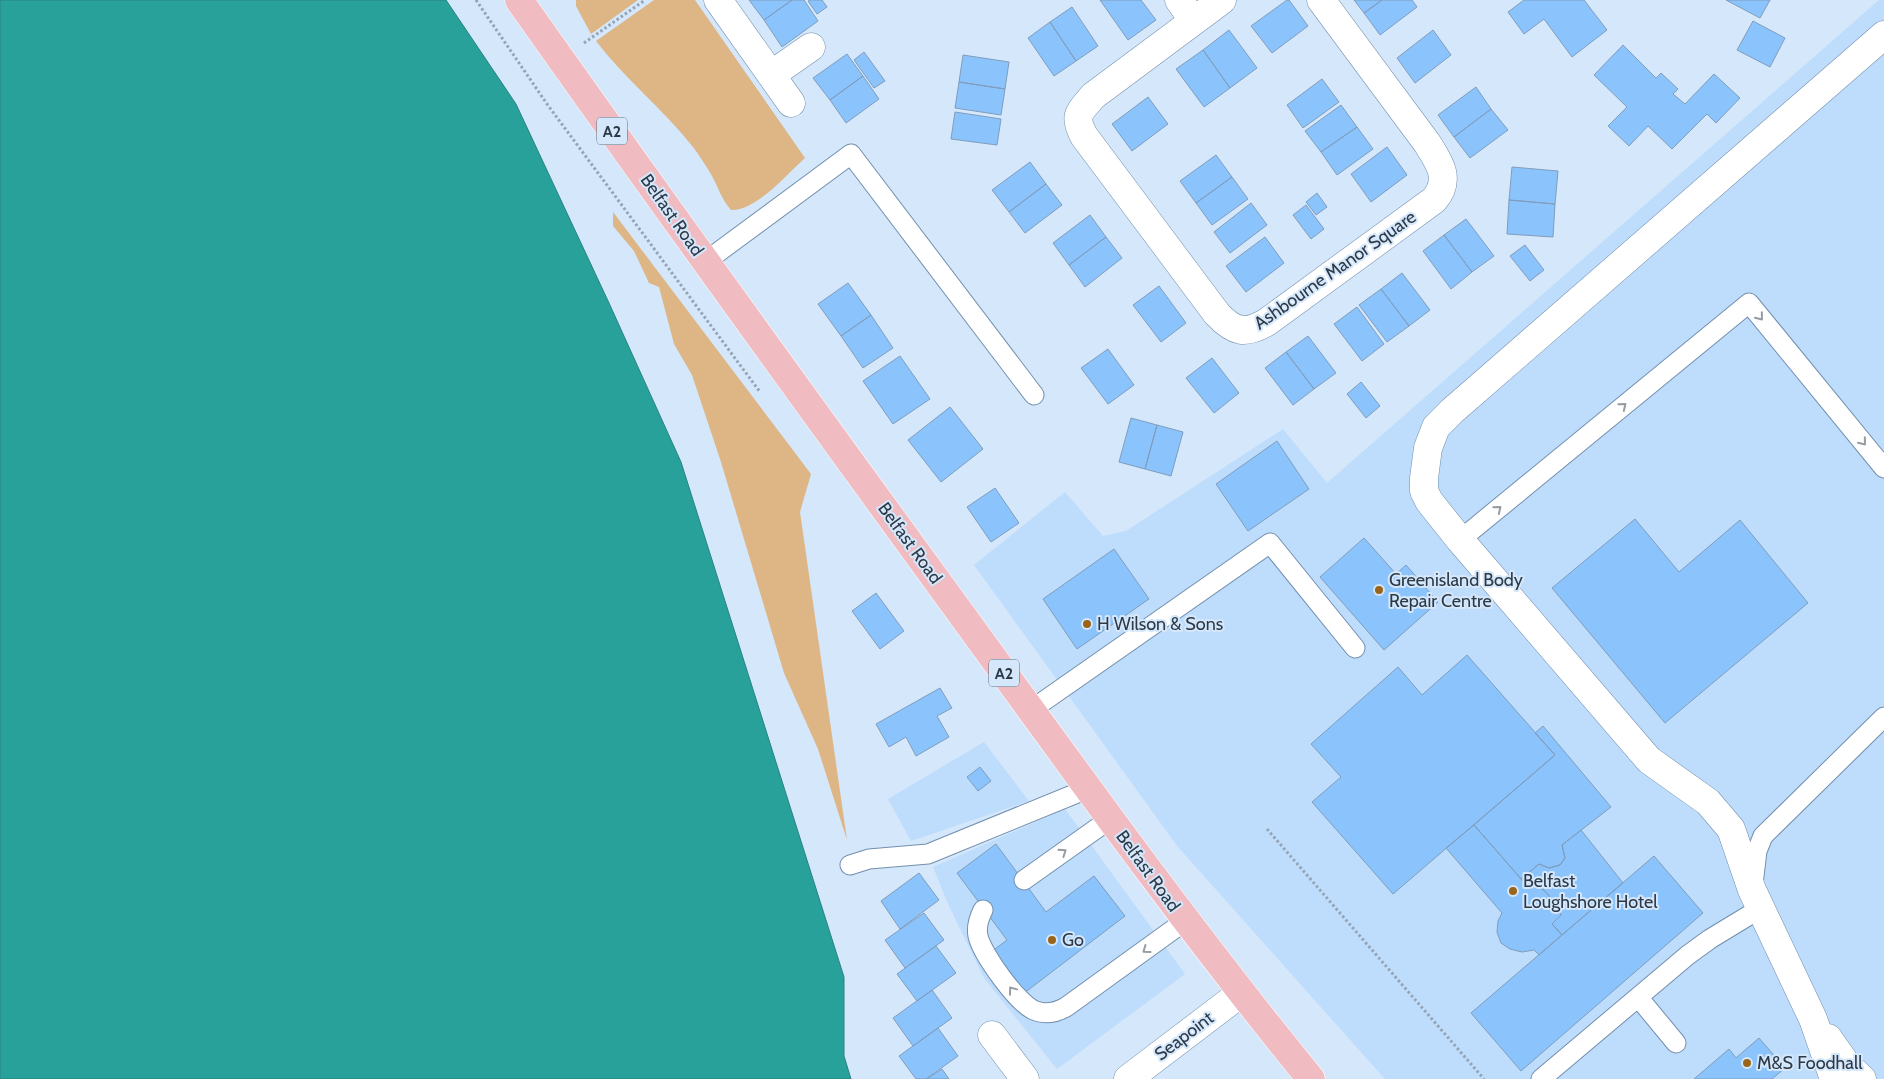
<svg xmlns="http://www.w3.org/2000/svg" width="1884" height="1079" font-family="Cabin,sans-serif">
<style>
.built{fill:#bedcfb}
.green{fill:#deb585}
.water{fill:#29a19b;stroke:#2a8282}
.building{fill:#8bc3fd;stroke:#809dbc}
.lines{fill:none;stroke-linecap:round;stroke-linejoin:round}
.lane-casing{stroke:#728fae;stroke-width:21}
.street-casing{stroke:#728fae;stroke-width:29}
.highway-casing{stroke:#fff;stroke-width:29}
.path{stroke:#94a4b5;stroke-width:3;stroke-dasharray:2.5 2.5;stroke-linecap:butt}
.lane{stroke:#fff;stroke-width:19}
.street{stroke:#fff;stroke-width:28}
.highway{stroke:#f0bbc1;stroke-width:28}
.oneway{stroke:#969ca2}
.poi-dot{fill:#99651b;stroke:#d4e7fb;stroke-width:2}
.labels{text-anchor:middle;stroke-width:4;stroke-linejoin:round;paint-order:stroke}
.shield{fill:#d4e7fb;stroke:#5f6d7c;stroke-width:1}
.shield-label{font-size:16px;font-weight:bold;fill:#2d3946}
.street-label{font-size:18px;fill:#2d3946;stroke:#d4e7fb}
.poi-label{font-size:18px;fill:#2d3946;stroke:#d4e7fb;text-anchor:start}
</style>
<rect width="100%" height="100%" fill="#d4e7fb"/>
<!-- built -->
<path class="built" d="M1879,0h5v1079h-499l-207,-232 -204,-282 91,-73 38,44 23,-5 157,-102 44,54z
M984,742l45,59 -118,40 -23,-42z
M1065,809l120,165 -128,95 -73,-91 -35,-72 -16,-39z"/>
<!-- green -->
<path class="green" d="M576,0h62l-47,34 -15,-28z
M654,0h41l110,158c-19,17 -49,53 -74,52 -9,-10 -13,-23 -19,-34 -6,-10 -12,-20 -19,-29 -30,-38 -68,-68 -97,-106z
M613,212l198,262 -11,38 47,328 -29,-91 -34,-76 -63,-211 -29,-87 -18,-31 -15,-57 -10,-4 -15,-32 -21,-25z"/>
<!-- water -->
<path class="water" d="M0,0h446l70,104 93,199 72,159 163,515v79l7,23h-851z"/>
<!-- building -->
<path class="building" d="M749,0h43l-28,20z
M792,0h12l14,21 -36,26 -18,-27z
M810,0h12l5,7 -10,7 -9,-13z
M1100,0h41l15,20 -28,20z
M1287,0h2l19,26 -36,27 -21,-27z
M1354,0h28l-18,13z
M1382,0h30l5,7 -37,28 -16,-22z
M1524,0h60l23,30 -35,27 -28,-38 -20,15 -16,-22z
M1726,0h44l-10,18z
M1072,7l26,39 -22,15 -26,-39z
M1753,21l32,17 -15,29 -33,-17z
M1050,22l26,39 -22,15 -26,-38z
M1229,30l28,38 -27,20 -27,-38z
M1433,30l18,25 -36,28 -18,-25z
M1623,45l33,33 5,-5 17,16 -5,5 12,10 29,-30 26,24 -24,25 -9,-9 -35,35 -24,-23 -19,20 -21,-20 19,-19 -33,-32z
M1203,50l27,38 -26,19 -28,-38z
M864,52l21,29 -11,7 -20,-28z
M847,54l16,22 -33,24 -17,-22z
M963,55l46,7 -4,27 -46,-7z
M863,76l16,23 -33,24 -16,-23z
M1322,79l17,23 -36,26 -16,-23z
M959,82l46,7 -4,26 -46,-7z
M1476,87l15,22 -37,28 -16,-22z
M1148,97l20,27 -36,27 -20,-27z
M1341,105l16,22 -36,25 -16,-21z
M1491,109l17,21 -38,28 -16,-21z
M955,112l46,7 -4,26 -46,-6z
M1357,127l16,22 -36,26 -16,-23z
M1387,147l20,28 -36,27 -20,-28z
M1216,155l16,22 -36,26 -16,-22z
M1030,162l16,22 -37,28 -17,-22z
M1512,167l46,4 -3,33 -46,-4z
M1232,177l16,22 -36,26 -16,-22z
M1046,184l16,21 -37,28 -16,-21z
M1317,193l10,14 -11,8 -10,-13z
M1509,200l46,4 -2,33 -46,-3z
M1251,203l16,22 -37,28 -16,-21z
M1306,205l18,24 -13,10 -18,-24z
M1090,215l16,22 -37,28 -16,-22z
M1466,219l28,37 -22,16 -28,-37z
M1444,235l28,37 -21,17 -28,-38z
M1106,237l16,21 -37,29 -16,-22z
M1265,237l19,26 -38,29 -20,-26z
M1525,245l19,25 -14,11 -20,-25z
M1402,273l28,37 -21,16 -28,-37z
M848,283l23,32 -30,21 -23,-32z
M1159,286l27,37 -25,19 -28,-37z
M1381,289l28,37 -22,16 -28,-37z
M1357,307l27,37 -22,17 -28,-37z
M871,315l22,33 -30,20 -22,-32z
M1308,336l28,37 -22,16 -28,-37z
M1108,349l26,36 -26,19 -27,-36z
M1286,352l28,37 -21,16 -28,-37z
M900,356l30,43 -37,25 -30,-43z
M1212,358l27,35 -25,20 -28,-35z
M1361,382l19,24 -14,12 -19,-24z
M950,407l33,42 -42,33 -33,-42z
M1131,418l26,7 -12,44 -26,-7z
M1157,425l26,7 -12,44 -26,-7z
M1277,441l32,48 -61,42 -32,-47z
M995,488l24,35 -28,19 -24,-35z
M1635,519l44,53 61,-52 68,83 -143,120 -113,-135z
M1364,538l32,36 10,-9 32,37 -54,48 -64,-73z
M1114,549l35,50 -72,50 -34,-50z
M876,593l28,38 -24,18 -28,-38z
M1467,655l88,100 -162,139 -81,-92 29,-25 -30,-33 87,-77 24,28z
M940,688l12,20 -15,8 12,21 -33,19 -10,-19 -17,10 -13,-23z
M1543,726l68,81 -49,38 3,13 -5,7 -11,3 -10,-4 -18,15 -47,-54 81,-70 -20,-22z
M980,767l11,14 -13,10 -11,-14z
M1474,825l56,64 6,-4 10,7 9,12 6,11 -9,9 10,11 -23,20 -5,-5 -12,2 -12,-3 -9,-6 -4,-11 1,-11 4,-8 -56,-65z
M1581,830l42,53 -61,52 -10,-11 9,-9 -6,-11 -9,-12 -10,-7 -6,4 -9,-10 18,-15 10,4 11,-3 5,-7 -3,-13z
M996,844l50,68 48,-36 31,40 -106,81 -32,-42 20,-15 -50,-67z
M1654,856l49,57 -182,158 -50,-58z
M919,873l20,27 -39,29 -19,-28z
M924,913l20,27 -39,28 -20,-28z
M936,946l20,27 -39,28 -20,-27z
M932,990l20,28 -39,28 -20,-28z
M938,1028l20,28 -32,23h-10l-17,-23z
M1759,1038l26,30 -13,11h-78l35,-30 7,9z
M942,1069l7,10h-22z"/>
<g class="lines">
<defs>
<path id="lane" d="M705,262l146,-108 183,241
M1460,540l289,-237 135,165
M1031,710l239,-167 85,105
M850,865l19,-6 59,-5 159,-65
M1024,880l86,-61
M1753,884l4,-33 6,-15 121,-119
M983,910c-4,8 -7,17 -5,26 4,18 41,70 58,75 11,4 21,1 30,-4l119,-86
M1638,997l38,46
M1541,1079l147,-124 22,-16 51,-31"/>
<path id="street" d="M718,0l73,103
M1179,0l14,20
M1222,0l-129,96c-14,17 -20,19 -9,40l133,178c17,18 28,21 50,8l167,-122c18,-21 5,-38 -7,-57l-106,-143
M771,75l40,-28
M992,1035l33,44
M1828,1038l19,27 15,14
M1128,1079l113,-86
M1834,1079l-21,-60 -61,-129 -21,-61 -23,-27 -59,-42 -189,-220 -31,-39 -5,-10v-13l4,-30 8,-21 16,-16 432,-376"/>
<path id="highway" d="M519,0c142,201 287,401 432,600 118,162 233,324 360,479"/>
</defs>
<!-- lane casing -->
<use href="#lane" class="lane-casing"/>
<!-- street casing -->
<use href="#street" class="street-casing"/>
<!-- highway casing -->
<use href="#highway" class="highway-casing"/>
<!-- path -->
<path class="path" d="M476,0l71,104 213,288
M584,43l61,-43
M1267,829l217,250"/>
<!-- lane -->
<use href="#lane" class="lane"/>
<!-- street -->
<use href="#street" class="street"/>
<!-- highway -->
<use href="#highway" class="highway"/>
</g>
<!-- one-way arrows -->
<defs><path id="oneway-chevron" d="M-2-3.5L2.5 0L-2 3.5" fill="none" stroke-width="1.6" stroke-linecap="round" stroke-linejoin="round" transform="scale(1.25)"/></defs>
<g class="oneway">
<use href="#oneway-chevron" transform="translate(1760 317) rotate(51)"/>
<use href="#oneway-chevron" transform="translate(1623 406) rotate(-39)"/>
<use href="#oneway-chevron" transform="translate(1863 442) rotate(51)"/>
<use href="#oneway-chevron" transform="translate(1498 509) rotate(-39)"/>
<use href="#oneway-chevron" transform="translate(1063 852) rotate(-35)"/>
<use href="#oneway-chevron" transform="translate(1146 950) rotate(144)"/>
<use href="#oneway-chevron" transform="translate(1012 990) rotate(-127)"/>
</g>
<!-- markers -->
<g class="poi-dot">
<circle cx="1379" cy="590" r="5"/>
<circle cx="1087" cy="624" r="5"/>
<circle cx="1513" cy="891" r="5"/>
<circle cx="1052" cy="940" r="5"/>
<circle cx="1747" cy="1063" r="5"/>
</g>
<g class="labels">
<!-- shield labels -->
<g class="shield">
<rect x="597" y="117.5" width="30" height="27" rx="4"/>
<rect x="989" y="659.5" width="30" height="27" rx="4"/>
</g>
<g class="shield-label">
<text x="612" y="137">A2</text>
<text x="1004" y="679">A2</text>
</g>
<!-- street labels -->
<g class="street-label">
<text transform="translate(672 215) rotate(55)" y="6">Belfast Road</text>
<text transform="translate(1335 270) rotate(-35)" y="6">Ashbourne Manor Square</text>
<text transform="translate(910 543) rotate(54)" y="6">Belfast Road</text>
<text transform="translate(1148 871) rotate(54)" y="6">Belfast Road</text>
<text transform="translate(1184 1036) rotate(-37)" y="6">Seapoint</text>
</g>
<!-- poi labels -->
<g class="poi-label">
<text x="1389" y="586">Greenisland Body<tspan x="1389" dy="21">Repair Centre</tspan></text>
<text x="1097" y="630">H Wilson &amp; Sons</text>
<text x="1523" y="887">Belfast<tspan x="1523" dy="21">Loughshore Hotel</tspan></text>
<text x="1062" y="946">Go</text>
<text x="1757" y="1069">M&amp;S Foodhall</text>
</g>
</g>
</svg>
